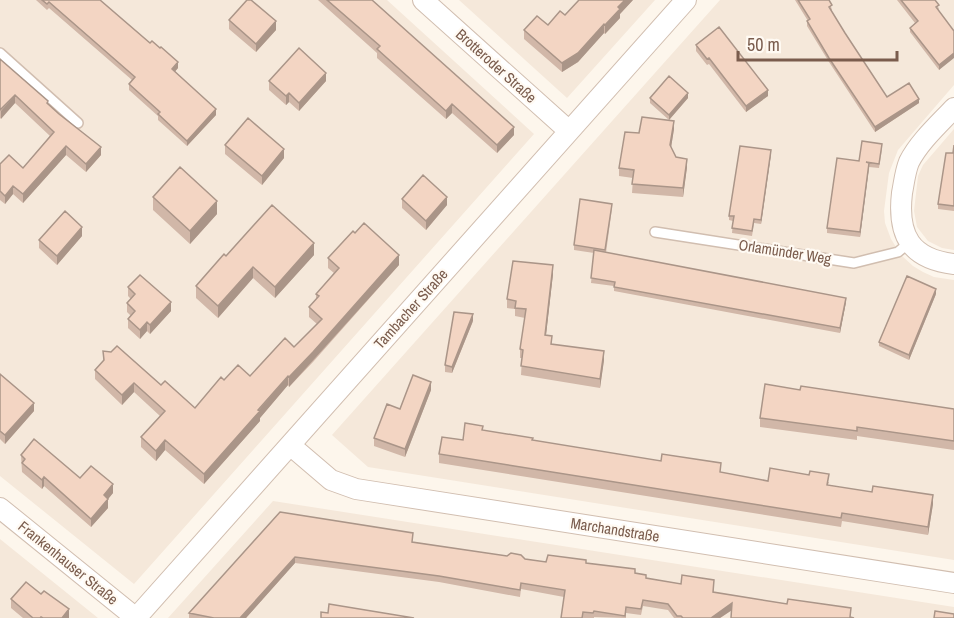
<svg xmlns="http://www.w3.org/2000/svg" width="954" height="618" font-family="'Archivo Narrow',sans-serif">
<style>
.residential{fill:#f5e8da}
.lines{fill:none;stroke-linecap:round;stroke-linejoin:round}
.lane-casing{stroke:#d1beb0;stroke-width:12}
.street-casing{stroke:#d1beb0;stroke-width:22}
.lane{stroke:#fff;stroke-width:9}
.street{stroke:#fff;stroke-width:20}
.wall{fill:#d1b7a8}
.shaded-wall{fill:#aa9588}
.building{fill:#f3d5c3;stroke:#aa9588;stroke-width:1.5}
.labels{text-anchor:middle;stroke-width:4.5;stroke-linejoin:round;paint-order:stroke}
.street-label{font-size:15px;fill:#7a5c4d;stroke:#fffaf3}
</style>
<rect width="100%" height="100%" fill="#fdf6ec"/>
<!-- residential -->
<path class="residential" d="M0,0h387l147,134 -400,450 -134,-108z
M459,0h196l-88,98z
M720,0h234v85l-56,65 -9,23 -5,38 1,12 6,16 10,16 12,11 10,6 11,5 20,3v280l-586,-93 -36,-32z
M954,129v121l-12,-2 -14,-7 -11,-14 -3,-16 4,-35 5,-11z
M273,501l681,106v11h-786z
M0,539l98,79h-98z"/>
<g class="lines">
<defs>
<path id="lane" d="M0,53l78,70
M655,232l199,31 44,-11 12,-10"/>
<path id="street" d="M423,0l146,131
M954,108c-15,16 -35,34 -45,54 -4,10 -5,21 -7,31 -5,43 9,66 52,71
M290,445l41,35 25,9 598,94
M0,508l136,110
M136,618l550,-618"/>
</defs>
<!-- lane casing -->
<use href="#lane" class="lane-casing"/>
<!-- street casing -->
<use href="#street" class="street-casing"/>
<!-- lane -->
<use href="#lane" class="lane"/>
<!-- street -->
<use href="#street" class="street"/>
</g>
<!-- wall -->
<path class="wall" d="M36,0h64l78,68 -3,3 41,44 -29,31 -29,-26v-4l-29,-26v-6l3,-4 -83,-72 -2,2z
M318,0h54l142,135 -17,18 -45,-40 -6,6 -69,-61v-5z
M633,0l-13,14v4l-15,16 -1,-1 -26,29 -16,10 -38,-33v-9l24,-5 17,-10z
M795,0h34l3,10h-1l14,23 42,64 32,6 -44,29 -46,-70 -22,-36v-5h1z
M897,0h38l4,9 -1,1 16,21 -15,39 -29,-38v-4l5,-5z
M229,20l47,10 -20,22 -27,-23z
M696,45l72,51 -22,16 -37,-48 -2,1 -11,-14z
M0,59l101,96 -15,17 -20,-17 -43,48 -10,-9 -8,10 -5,-4v-36l23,4 27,-32 -35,-33 -15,16z
M269,81h57l-27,30 -10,-9 -3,3 -17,-15z
M650,98h38l-19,22 -19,-17z
M674,129l-3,18 5,10 11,10 -4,30 -51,-4 1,-15 -14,-2v-8l20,-35z
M225,145l59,13 -22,27 -37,-31z
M954,145v66l-16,-2v-5l15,-51z
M882,149l-3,19 -10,-1 -9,70 -33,-4v-5l32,-67z
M771,154l-10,70 -7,-1 -2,13 -20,-3 1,-12 -4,-1v-4z
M153,197l64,17 -27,30 -37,-34z
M402,199l45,6 -21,25 -24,-22z
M612,208l-6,45 240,49 -6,31 -226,-42v-5l-23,-3 3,-30 -20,-3v-5z
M82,236l-25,29 -18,-17v-8z
M314,255l-39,43 -22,-20 -35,40 -22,-20v-12l30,-30z
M328,258l71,7 -86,97 -24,25 -1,-2 -28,33v3l-56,63 -39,-34 -9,11 -15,-14v-10l19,-21 -26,-24 -12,13 -27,-26v-9l8,-9v-10l58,34 34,23 29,-28 26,-4 44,-29 23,-23 -8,-7v-10l7,-8v-5l18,-21 -6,-5z
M553,274l-7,61 6,9 52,16 -4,28 -79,-13 1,-17h-2v-9l5,-31 -10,-2v-7l-8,-1v-9z
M128,287l43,24 -21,23 -3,-3 -7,8 -12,-11v-9l3,-3 -4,-4v-9l4,-4 -3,-3z
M936,294l-27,66 -30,-14v-4z
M473,321l-21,52 -7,-1v-7z
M0,374l34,37 -29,33 -5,-5z
M431,390l-26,67 -31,-11v-8l26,-29z
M800,390l154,19v41l-97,-14v4l-97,-13v-9z
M483,430l50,10 235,41 61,1 -1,3 105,19 -5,31 -86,-14 -1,6 -19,-3 -383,-61v-9l24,-14z
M21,455l59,23 33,15 -5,6v9l-17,19 -47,-41 -2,3 -20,-17z
M280,512l133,30 133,20 40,1 49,10 11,5 35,6 33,2v6l73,12 64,4 -119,2 -12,8h-46l-6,-8 -25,-4 -2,9 -15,-2v5l-32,-1v1h-33l3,-21 -43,-8 -1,8 -81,-15 -144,-19 -49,55h-57v-5z
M41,594l28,24h-46l-12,-10v-9z"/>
<!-- shaded-wall -->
<path class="shaded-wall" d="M625,0h8l-13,14v4l-15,16v-9l13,-18z
M276,21v9l-20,22v-8z
M604,24v9l-26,29 -16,10v-9z
M954,53v5l-15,12v-5z
M178,62v6l-6,7v-6z
M326,73v8l-27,30v-8z
M768,90v6l-22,16v-6z
M289,93v9l-3,3v-9z
M688,93v5l-19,22v-5z
M15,95v8l-14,16v-8z
M919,99v4l-44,29v-5z
M452,104v9l-6,6v-8z
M216,109v6l-29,31v-5z
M674,121v8l-4,25v-9z
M514,127v8l-17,18v-8z
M66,146v9l-43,48v-9z
M101,147v8l-15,17v-8z
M284,149v9l-22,27v-9z
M771,150v4l-10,70v-4z
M687,159v8l-4,30v-9z
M869,163v4l-9,70v-5z
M13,186v8l-8,10v-8z
M447,197v8l-21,25v-9z
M217,201v13l-27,30v-13z
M82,227v9l-25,29v-9z
M314,243v12l-39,43v-11z
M399,255v10l-110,122v-10z
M553,265v9l-8,70v-9z
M253,267v11l-35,40v-12z
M936,289v5l-27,66v-5z
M846,298v4l-6,31v-5z
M171,302v9l-21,23v-9z
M473,314v7l-21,52v-6z
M147,322v9l-7,8v-9z
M604,351v9l-4,28v-9z
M288,376v9l-28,33v3l-56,63v-10z
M431,382v8l-26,67v-8z
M134,383v9l-12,13v-10z
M34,403v8l-29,33v-9z
M165,440v10l-9,11v-10z
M44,477v9l-2,3v-9z
M113,484v9l-9,11v-9z
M933,495v9l-5,31v-8z
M108,499v9l-17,19v-8z
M295,557v6l-49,55h-6z
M732,603v7l-12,8h-9z
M69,609v9h-7z"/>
<!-- building -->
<path class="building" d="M42,0h58l50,43 2,-2 8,7 1,-1 17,15 -6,7 44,40 -29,32 -29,-27 2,-2 -31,-28 6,-7 -86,-75 -2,2z
M247,0h4l25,21 -20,23 -27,-24z
M327,0h45l142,127 -17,18 -45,-41 -6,7 -69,-62 3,-3z
M579,0h46l-7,7 2,2 -15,16 -1,-1 -26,29 -16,10 -38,-33 13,-14 11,9 12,-14 5,4z
M798,0h31l3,5 -3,2 16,26 42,64 22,-14 10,16 -44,28 -46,-69 -22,-37 3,-2z
M901,0h34l4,5 -3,2 18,24v22l-15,12 -29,-37 8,-7z
M719,27l49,63 -22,16 -37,-48 -2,1 -11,-14z
M299,48l27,25 -27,30 -10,-10 -3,3 -17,-15z
M0,59l48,42 -1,2 12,11 42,33 -15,17 -20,-18 -43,48 -10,-8 -8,10 -5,-5v-27l9,-9 14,13 31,-36 -39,-37 -15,15z
M669,76l19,17 -19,22 -19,-17z
M642,117l32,4 -4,24 6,12 11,2 -4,29 -51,-4 2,-14 -15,-2 6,-36 14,1z
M248,118l36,31 -22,27 -37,-31z
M862,141l20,3 -3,20 -13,-2 3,1 -9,69 -33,-4 10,-70 22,3z
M954,145v61l-16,-2 8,-51h7z
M740,146l31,4 -10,70 -7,-1 -2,12 -20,-3 2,-12h-5z
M180,167l37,34 -27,30 -37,-34z
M423,175l24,22 -21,24 -24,-22z
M580,199l32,5 -7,46 -31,-5z
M272,205l42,38 -39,44 -22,-20 -35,39 -22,-20 28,-32 2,2z
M65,211l17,16 -25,29 -18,-16z
M364,223l35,32 -86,97 -24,25 -1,-1 -30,34 2,1 -56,63 -39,-34 -9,11 -15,-14 24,-26 -31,-28 -12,12 -27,-25 9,-10 -1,-9 8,1 6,-6 44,39 4,-4 30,27 26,-31 3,3 14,-15 12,11 35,-38 9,9 28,-28 -13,-12 10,-11 -3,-2 23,-26 -11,-10 25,-27 2,2z
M594,250l252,48 -6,30 -226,-41 1,-5 -24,-4z
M513,261l40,4 -8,70 7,1 -1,8 53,7 -4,28 -79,-13 2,-16 -3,-1 6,-40 -11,-1 1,-7 -9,-2z
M140,275l31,27 -21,23 -3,-3 -7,8 -12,-11 7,-8 -8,-8 8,-9 -7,-7z
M907,276l29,13 -27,66 -30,-13z
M454,312l19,2 -21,53 -7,-2z
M0,374l34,29 -29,32 -5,-4z
M413,375l18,7 -26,67 -31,-11 13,-34 13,5z
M765,384l35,6 1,-4 153,23v32l-97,-14v4l-97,-13z
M465,423l18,3 -1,4 51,8 -1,2 129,21 1,-7 59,9 -1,9 48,9 2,-13 39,7 1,-4 19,3 -2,11 45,7 1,-6 60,9 -5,32 -86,-14 -1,5 -19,-3 -383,-61 3,-17 21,3z
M34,439l46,39 11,-12 22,18 -9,11 4,4 -17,20 -47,-42 -2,3 -20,-17 3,-4 -4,-4z
M280,512l133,21 -1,9 95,14 4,-3 10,2 4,4 21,3 2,-7 38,5v3l49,6v4l11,2v3l35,6 1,-9 32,5 -1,12 74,12 1,-5 63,9 -1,9 4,1h-123l1,-15 -21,15h-28l-2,-2h-4l-9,-12 -25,-4 -2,9 -15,-2 -1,9 -31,-5 -1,2 -10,-1 -1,6h-21l4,-28 -44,-7 -1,7 -81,-14 -144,-19 -55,61h-26l-25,-5z
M26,582l15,12 3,-3 25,18 -7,9h-19l-2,-1 -1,1h-7l-22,-19z
M329,604l85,14h-93v-6l7,1z
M935,611l19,3v4h-20z"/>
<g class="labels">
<!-- street labels -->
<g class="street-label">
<text transform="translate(496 66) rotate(42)" y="5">Brotteroder Straße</text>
<text transform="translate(785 252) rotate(9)" y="5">Orlamünder Weg</text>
<text transform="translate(411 309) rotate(-48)" y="5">Tambacher Straße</text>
<text transform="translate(615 530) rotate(9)" y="5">Marchandstraße</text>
<text transform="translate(68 563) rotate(39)" y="5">Frankenhauser Straße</text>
</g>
</g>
<!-- scale -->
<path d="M738 51v9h159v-9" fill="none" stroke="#7a5c4d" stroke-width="3"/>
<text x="747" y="51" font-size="18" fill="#7a5c4d" stroke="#fffaf3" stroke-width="4.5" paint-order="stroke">50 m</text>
</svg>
